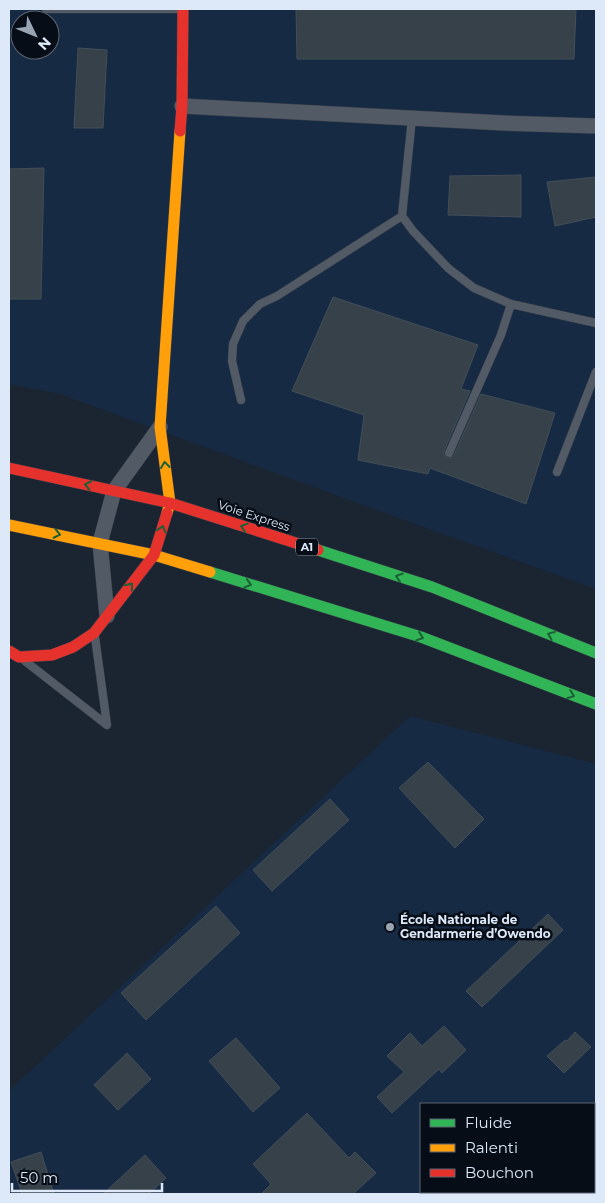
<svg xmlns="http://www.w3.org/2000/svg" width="605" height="1203" font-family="Montserrat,sans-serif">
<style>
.built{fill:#172a44;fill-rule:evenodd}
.building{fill:#364149;stroke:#434e57}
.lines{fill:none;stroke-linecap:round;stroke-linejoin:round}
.lane-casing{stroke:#373e49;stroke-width:9}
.street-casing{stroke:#373e49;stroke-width:16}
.fast-casing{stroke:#373e49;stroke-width:12}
.slow-casing{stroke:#373e49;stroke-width:12}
.jam-casing{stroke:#373e49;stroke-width:12}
.lane{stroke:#525a65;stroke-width:8}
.street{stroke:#525a65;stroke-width:15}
.fast{stroke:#30b455;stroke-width:11}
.slow{stroke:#ff9f0a;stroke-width:11}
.jam{stroke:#e5322d;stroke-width:11}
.oneway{stroke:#1b6036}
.poi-dot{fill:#99a4b2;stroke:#060d17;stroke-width:2}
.labels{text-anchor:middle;stroke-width:5;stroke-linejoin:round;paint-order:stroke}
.shield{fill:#060d17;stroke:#9ca7b4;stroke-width:1}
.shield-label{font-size:11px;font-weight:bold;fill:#dde9f8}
.street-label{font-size:12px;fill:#dde9f8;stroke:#060d17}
.poi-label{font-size:12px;font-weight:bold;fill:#dde9f8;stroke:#060d17;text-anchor:start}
</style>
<rect width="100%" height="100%" fill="#1b2431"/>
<!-- built -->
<path class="built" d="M9,9h587v580l-222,-80 -314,-115 -51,-10zM20,20h30v30h-30z
M410,716l186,48v430h-587v-103zM421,1104h173v88h-173z"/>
<!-- building -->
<path class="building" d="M296,9h280l-2,50h-277z
M78,48l29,2 -4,78h-29z
M44,168l-3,131h-32v-130z
M521,175v42l-73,-2 2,-39z
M596,177v40l-41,9 -8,-44z
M333,297l145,48 -17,44 9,2 -26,60v3l2,4h4l4,-3 27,-61 74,19 -29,91 -96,-36 -2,6 -70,-14 6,-45 -72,-24z
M428,762l56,57 -29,29 -56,-60z
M330,799l19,21 -77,71 -19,-21z
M216,906l24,27 -94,87 -25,-27z
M548,914l15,16 -81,77 -16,-16z
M444,1026l22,24 -24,23 -3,-4 -47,44 -15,-16 27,-25 -17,-16 23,-23 12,13z
M575,1032l16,15 -27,26 -17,-17 18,-16 2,1z
M236,1038l44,50 -27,24 -44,-51z
M127,1053l24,26 -33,31 -24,-25z
M307,1113l42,45 6,-6 21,21 -23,21h-92l10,-10 -18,-20z
M41,1152l13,42h-32l-11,-32z
M145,1155l21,23 -17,16h-46z"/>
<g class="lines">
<defs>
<path id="lane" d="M46,9h135
M412,118l-10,98 11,15 35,37 26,20 37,16 85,19
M241,400l-9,-39 1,-17 10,-23 17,-17 17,-8 125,-80
M449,453l52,-118 10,-31
M557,472l39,-100
M25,661l82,64 -12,-88"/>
<path id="street" d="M182,106l322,17 92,3
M107,616l-7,-73 14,-52 46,-64"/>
<path id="fast" d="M318,550l114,37 164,66
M210,572l211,65 175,67"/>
<path id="slow" d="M167,513l3,-10 -10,-76 20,-296
M9,525l145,30 56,17"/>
<path id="jam" d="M180,131l2,-25 1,-97
M9,468l161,35 148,47
M9,651l10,6 33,-2 21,-8 21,-14 60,-78 13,-42"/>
</defs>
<!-- lane casing -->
<use href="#lane" class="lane-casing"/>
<!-- street casing -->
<use href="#street" class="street-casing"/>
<!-- fast casing -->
<use href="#fast" class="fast-casing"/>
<!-- slow casing -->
<use href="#slow" class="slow-casing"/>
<!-- jam casing -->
<use href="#jam" class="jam-casing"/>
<!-- lane -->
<use href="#lane" class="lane"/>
<!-- street -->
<use href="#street" class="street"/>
<!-- fast -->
<use href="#fast" class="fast"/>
<!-- slow -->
<use href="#slow" class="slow"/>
<!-- jam -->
<use href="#jam" class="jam"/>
</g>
<!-- one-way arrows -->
<defs><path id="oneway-chevron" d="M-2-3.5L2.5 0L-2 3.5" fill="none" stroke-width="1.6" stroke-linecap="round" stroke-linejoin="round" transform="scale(1.25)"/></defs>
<g class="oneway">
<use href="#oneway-chevron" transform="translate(165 465) rotate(-97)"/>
<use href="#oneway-chevron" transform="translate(88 485) rotate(-168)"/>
<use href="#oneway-chevron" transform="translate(244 527) rotate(-162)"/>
<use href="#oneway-chevron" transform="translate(162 529) rotate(-73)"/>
<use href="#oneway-chevron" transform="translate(57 534) rotate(12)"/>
<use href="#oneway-chevron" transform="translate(399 577) rotate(-162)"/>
<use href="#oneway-chevron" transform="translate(248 584) rotate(17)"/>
<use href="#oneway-chevron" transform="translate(130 586) rotate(-52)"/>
<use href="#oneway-chevron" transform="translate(551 635) rotate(-158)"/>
<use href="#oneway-chevron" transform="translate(420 637) rotate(19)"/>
<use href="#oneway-chevron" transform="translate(571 695) rotate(21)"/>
</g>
<!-- markers -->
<circle class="poi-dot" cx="390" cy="927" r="5"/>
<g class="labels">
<!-- shield labels -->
<rect class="shield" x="296" y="538.5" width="22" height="17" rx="4"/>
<g class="shield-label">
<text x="307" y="551">A1</text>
</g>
<!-- street labels -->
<g class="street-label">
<text transform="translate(254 516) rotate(18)" y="4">Voie Express</text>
</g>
<!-- poi labels -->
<g class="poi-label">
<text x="400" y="924">École Nationale de<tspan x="400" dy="14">Gendarmerie d’Owendo</tspan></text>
</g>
</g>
<!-- border -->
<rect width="605" height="1203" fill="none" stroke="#dde9f8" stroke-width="20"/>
<!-- legend -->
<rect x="420" y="1103" width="175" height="90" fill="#060d17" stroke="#5c6571"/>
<rect x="430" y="1119" width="25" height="8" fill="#30b455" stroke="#5c6571"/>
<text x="465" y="1128" font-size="15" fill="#dde9f8">Fluide</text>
<rect x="430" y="1144" width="25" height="8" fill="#ff9f0a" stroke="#5c6571"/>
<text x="465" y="1153" font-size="15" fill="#dde9f8">Ralenti</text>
<rect x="430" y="1169" width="25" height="8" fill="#e5322d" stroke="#5c6571"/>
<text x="465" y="1178" font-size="15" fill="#dde9f8">Bouchon</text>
<!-- north arrow -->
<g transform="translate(35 35) rotate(133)"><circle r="24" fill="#060d17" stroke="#5c6571"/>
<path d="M0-4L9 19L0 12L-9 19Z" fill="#99a4b2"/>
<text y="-8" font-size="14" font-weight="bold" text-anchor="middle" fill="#dde9f8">N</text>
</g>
<!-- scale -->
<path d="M12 1183v8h150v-8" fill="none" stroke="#dde9f8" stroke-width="2.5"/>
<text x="20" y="1183" font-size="15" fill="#dde9f8" stroke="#060d17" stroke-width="4" paint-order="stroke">50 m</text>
</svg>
